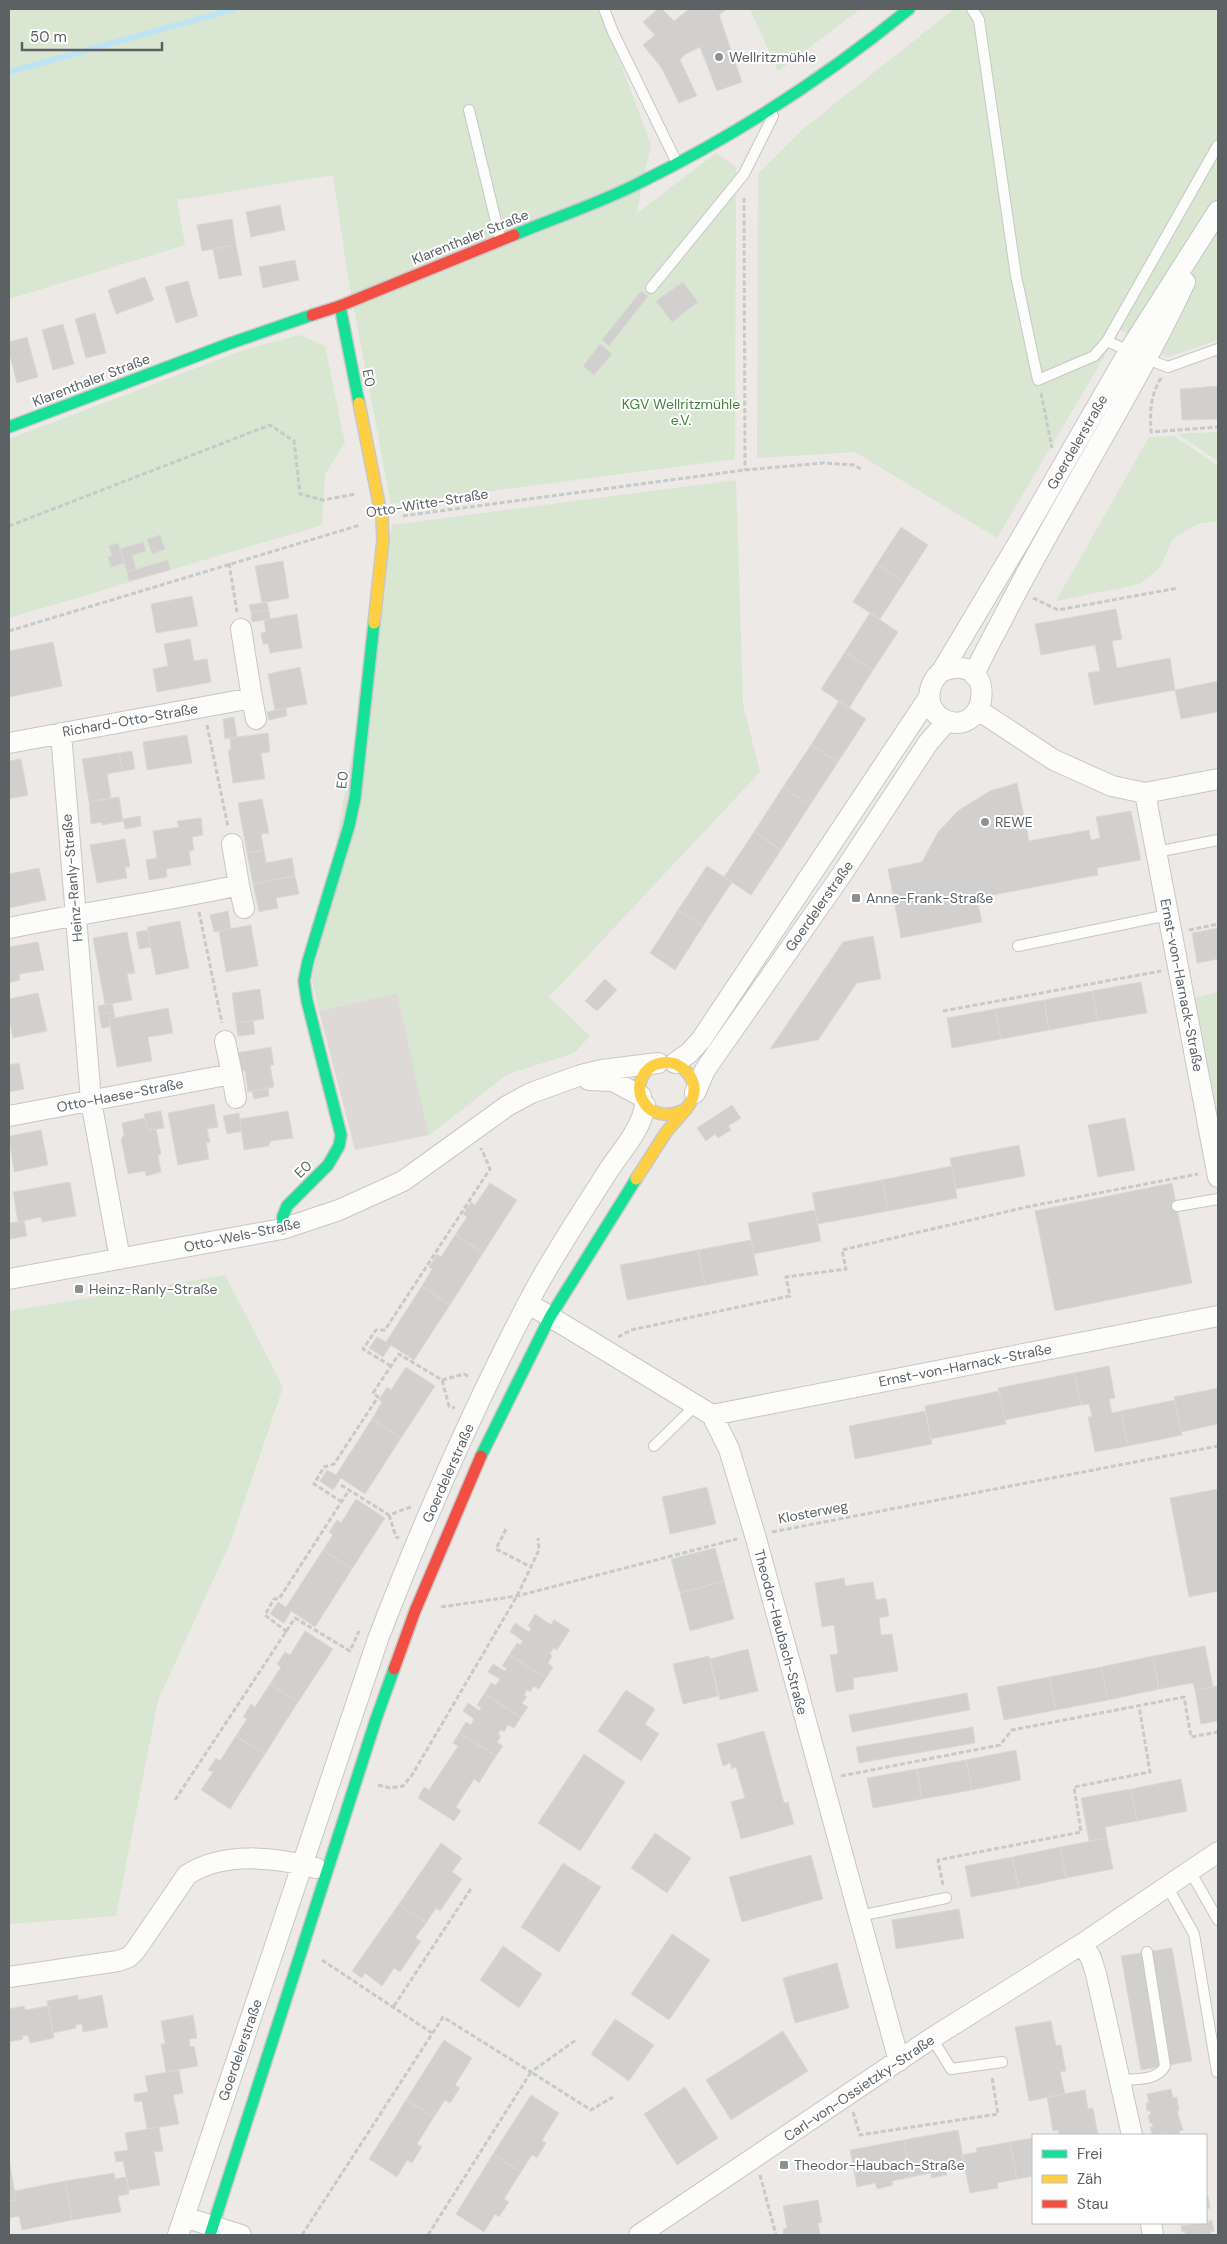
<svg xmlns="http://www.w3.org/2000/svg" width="1227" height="2244" font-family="'DM Sans',sans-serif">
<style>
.industrial{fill:#dcd9d7}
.green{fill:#d8e6d2}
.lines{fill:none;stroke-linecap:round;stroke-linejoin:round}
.stream{stroke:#bce4f4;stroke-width:5.5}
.building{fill:#d2d0cf;stroke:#dbd8d6}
.lane-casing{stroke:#c8c7c6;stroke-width:12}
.street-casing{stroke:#c8c7c6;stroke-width:22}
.fast-casing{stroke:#c8c8c8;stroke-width:14}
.slow-casing{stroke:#c8c8c8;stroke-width:14}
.jam-casing{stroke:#c8c8c8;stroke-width:14}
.path{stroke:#c7cbc8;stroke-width:3;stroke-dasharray:5 2.5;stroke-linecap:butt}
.lane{stroke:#fcfcfb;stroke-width:10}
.street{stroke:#fcfcfb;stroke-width:20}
.fast{stroke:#16e098;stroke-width:11}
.slow{stroke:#ffcf43;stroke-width:11}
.jam{stroke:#f24e42;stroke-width:11}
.poi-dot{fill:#8e9192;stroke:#fff;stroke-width:2}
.labels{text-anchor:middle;stroke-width:4;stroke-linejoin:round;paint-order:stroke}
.poi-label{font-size:14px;fill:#5c6164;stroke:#fff;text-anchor:start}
.street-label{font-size:14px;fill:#5c6164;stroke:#fff}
.park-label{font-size:14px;fill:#42853a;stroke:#fff}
</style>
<rect width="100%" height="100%" fill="#ece9e6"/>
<!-- industrial -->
<path class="industrial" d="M397,993l32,142 -74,15 -36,-139z"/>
<!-- green -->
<path class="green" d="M9,9h591l51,136 -15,69 80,-61 20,14 -1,292 -344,45 -43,-227 -15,-102 -156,25 8,45 -176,54z
M750,9h110l-82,62z
M954,9h264v331l-51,17 -47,-27 -123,208 -142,-86 -98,6 1,-284 45,-45z
M300,335l25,11 20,97 -20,31 -3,51 -313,93v-179l235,-89z
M1218,432v29l-40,-27z
M1174,436l44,30v55l-21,3 -24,15 -13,28 -20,17 -84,17 93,-164z
M736,480l7,224 17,68 -211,225 41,39 -16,17 -66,21 -79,61 -32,-142 -78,18 -7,-31 80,-455z
M1218,992v142l-25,-136z
M225,1275l58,112 -52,154 -73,159 -42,216 -107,8v-613z"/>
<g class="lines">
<!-- stream -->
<path class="stream" d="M9,72l225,-63"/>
</g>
<!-- building -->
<path class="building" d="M658,9h4l12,12 15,-12h38l-8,6 23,67 -25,9 -17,-44 -16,8 -4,5 17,36 -18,7 -18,-36 -18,-22 12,-10 -12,-13z
M280,205l5,25 -34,7 -5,-25z
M232,219l4,26 -34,6 -5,-26z
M236,245l6,30 -23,4 -6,-30z
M295,260l4,20 -36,8 -4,-21z
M145,277l9,23 -38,14 -8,-24z
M188,281l10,35 -22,7 -11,-36z
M683,282l15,20 -26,20 -16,-21z
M641,291l7,5 -39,50 -7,-6z
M95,313l11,40 -20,5 -11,-39z
M63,324l11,40 -21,6 -11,-40z
M27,337l11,40 -21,6 -8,-31v-10z
M600,344l12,10 -18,21 -11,-9z
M1218,386v33l-36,1 -2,-31z
M901,527l27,18 -24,37 -27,-18z
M160,535l5,14 -13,5 -5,-15z
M143,542l3,9 -14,4 4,14 -9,3 -7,-23z
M118,543l6,20 -13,4 -3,-10 4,-1 -3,-10z
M168,560l2,10 -41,11 -2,-9z
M283,561l6,37 -27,5 -7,-37z
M877,564l27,18 -24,37 -27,-17z
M192,596l6,30 -42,7 -5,-29z
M267,602l2,8 -18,3 -2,-8z
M1116,609l6,30 -10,2 5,27 53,-10 5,32 -81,15 -6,-32 12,-2 -5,-26 -54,10 -6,-31z
M269,610l1,9 -18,3 -1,-9z
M870,613l28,19 -25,38 -28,-18z
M297,614l5,34 -32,5 -2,-9h-5l-2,-11 5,-1 -2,-12z
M190,639l4,22 13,-2 4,23 -54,10 -4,-23 15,-3 -4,-22z
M53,642l9,44 -53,11v-46z
M845,652l28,18 -24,38 -28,-19z
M300,667l7,37 -32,6 -7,-36z
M1218,681v31l-37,7 -6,-29z
M839,701l27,18 -28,43 -27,-17z
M286,708l1,8 -18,4 -2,-8z
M234,717l3,20 -12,2 -2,-20z
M268,733l2,19 -9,1 4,26 -32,4 -5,-33h3l-1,-12z
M187,735l5,28 -45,7 -4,-28z
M811,745l27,17 -28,43 -27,-18z
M132,751l3,18 -12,2 -4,-18z
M119,753l4,18 -16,3 4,24 -22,4 -7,-43z
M21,759l7,36 -19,4v-38z
M1017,783l12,58 60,-11 2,10 9,-2 -4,-21 35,-6 10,49 -44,8 1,7 -121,23 5,24 -81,16 -13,-69 34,-7 16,-30 21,-22 31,-19z
M783,787l27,18 -29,45 -27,-18z
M119,797l4,24 -21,4v-3l-11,2 -2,-22z
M262,799l7,34 -8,1 3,16 -17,3 -9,-50z
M140,816l1,10 -16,3 -2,-10z
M201,818l2,17 -11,2 2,13 -5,1 2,14 -25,4 1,8 -18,3 -3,-20 11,-2 -4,-27 26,-4 -2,-6z
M754,832l27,18 -30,45 -27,-18z
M125,839l5,28h-5l2,11 -30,5 -7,-38z
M264,850l2,13 26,-5 3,18 -42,8 -6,-31z
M707,866l25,16 -29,44 -25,-16z
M39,868l7,32 -37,8v-34z
M295,876l4,18 -23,4 2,10 -19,4 -6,-28z
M678,910l25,16 -28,44 -25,-17z
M228,911l3,18 -17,3 -4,-17z
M180,921l9,47 -33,7 -9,-48z
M251,925l7,41 -32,6 -7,-41z
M1218,928v31l-21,4 -5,-30z
M148,930l3,17 -12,2 -3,-17z
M127,932l8,41 -8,1 5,26 -27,5 -12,-67z
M873,936l8,43 -24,4 -39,57 -48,9 73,-107z
M38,942l6,28 -25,4 1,6 -11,3v-36z
M605,979l12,11 -20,21 -12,-10z
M1141,982l6,31 -49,8 -6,-30z
M260,989l4,30 -28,4 -4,-30z
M1092,991l6,30 -49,9 -5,-30z
M38,993l9,38 -34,7 -4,-20v-19z
M1044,1000l5,30 -48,9 -6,-30z
M112,1003l2,9 -15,2 -1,-8z
M168,1008l5,25 -25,4 4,24 -35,6 -8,-48z
M995,1009l6,30 -49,9 -5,-30z
M114,1012l1,6 -6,1 1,8 -8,1 -3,-14z
M253,1020l2,14 -17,2 -2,-13z
M271,1047l3,18h-4l4,22 -26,5 -3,-21h-5l-4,-18z
M19,1063l5,26 -15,3v-27z
M268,1088l1,8 -15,3 -2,-8z
M214,1104l4,23 -11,2 3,13 -4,1 3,16 -31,6 -10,-52z
M732,1105l9,13 -13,8 3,4 -13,8 -3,-4 -9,7 -9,-13z
M161,1111l3,17 -13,2 -4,-2 -3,-14z
M288,1111l5,27 -22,3 -3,5 -24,4 -4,-31z
M239,1113l3,18 -15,3 -4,-18z
M145,1118l2,10 4,2 5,-1 5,25 -3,1 3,17 -15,4 -1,-5 -17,3 -7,-35 3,-4 -2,-12z
M1125,1118l10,52 -37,7 -10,-52z
M41,1130l7,35 -34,7 -5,-36z
M1019,1145l6,31 -69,13 -6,-31z
M952,1166l5,32 -69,13 -6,-31z
M882,1180l6,31 -70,13 -6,-31z
M70,1182l6,34 -34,6 -1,-5 -23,5 -5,-30z
M490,1183l27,17 -34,53 -28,-18 12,-18 -4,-3 8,-12 4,3z
M1172,1183l20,100 -137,28 -20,-100z
M815,1210l6,31 -67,13 -6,-31z
M24,1221l3,15 -17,3 -1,-16z
M455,1235l28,18 -33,52 -28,-19 10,-17 -3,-2 8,-13 4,3z
M751,1240l7,35 -53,10 -7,-35z
M698,1250l7,35 -78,15 -7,-35z
M422,1286l28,19 -36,55 -23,-15 -8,12 -14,-9 8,-11 9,5z
M1109,1366l6,32 -6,1 3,14 9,-2 7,35 -33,6 -7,-35h4l-3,-13 -8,1 -7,-32z
M406,1367l29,19 -34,52 -29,-19 10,-17 -3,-2 8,-13 4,3z
M1074,1373l7,32 -76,15 -7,-32z
M1218,1388v36l-37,8 -7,-35z
M999,1391l7,33 -75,15 -6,-33z
M1175,1400l7,35 -54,11 -7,-35z
M925,1411l7,33 -77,15 -6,-33z
M372,1419l29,19 -36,56 -24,-16 -8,12 -13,-9 7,-11 9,5z
M707,1487l9,37 -46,10 -8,-37z
M1218,1489v102l-29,6 -19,-99z
M356,1499l29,19 -33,51 -29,-19 10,-15 -4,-3 8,-12 4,3z
M715,1548l9,33 -44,12 -9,-34z
M323,1550l29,19 -37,58 -24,-16 -7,12 -14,-9 8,-12 8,5z
M844,1578l1,8 28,-4 3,18 10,-2 3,18 -10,2 2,17 11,-1 6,37 -45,7 1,11 -18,3 -6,-37 8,-1 -4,-29 -12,2 -7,-44z
M724,1581l10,38 -44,12 -10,-38z
M535,1614l16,11 3,-5 16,10 -13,20 -4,-2 -3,6 2,2 -4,7 5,4 -7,11 -37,-23 8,-12 3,2 3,-4 -13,-9 5,-9 14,9 2,-4 -3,-2z
M305,1631l28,18 -35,53 -28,-18 11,-17 -4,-3 8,-12 5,3z
M1205,1646l8,41 -18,3 -2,-7 -34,6 -6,-33z
M748,1649l10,42 -38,9 -10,-41z
M509,1655l37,23 -7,11 -5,-3 -4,6 -3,-2 -3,5 3,2 -5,6 6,4 -7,10 -37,-23 7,-11 5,2 4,-6 -12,-7 5,-8 12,7 2,-2 -5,-3z
M709,1656l9,40 -35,8 -10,-40z
M1153,1656l6,33 -51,11 -7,-33z
M1101,1667l7,33 -52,10 -7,-33z
M1049,1677l7,33 -52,10 -7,-33z
M270,1684l28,18 -33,52 -29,-18 11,-17 -4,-2 8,-13 4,3z
M1218,1686v35l-17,3 -6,-34z
M626,1690l29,19 -10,15 14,10 -18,27 -43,-30z
M967,1693l3,17 -118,22 -3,-17z
M484,1694l37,23 -7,11 -6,-3 -4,7 -3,-2 -3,4 3,2 -4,6 6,4 -7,10 -37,-23 7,-11 5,3 3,-6 -11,-8 5,-8 12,8 1,-3 -4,-3z
M973,1727l2,16 -116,20 -3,-16z
M764,1731l20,72 4,-1 6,22 -53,15 -10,-37 14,-4 -9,-31 -4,2 -2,-6 -7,3 -6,-22z
M459,1733l37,23 -17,27 -5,-4 -18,28 5,4 -7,10 -36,-23 6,-11 5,3 29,-44 -5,-3z
M236,1736l29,18 -35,55 -29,-19 12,-18 -5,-2 8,-12 4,3z
M1016,1750l5,30 -49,10 -6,-30z
M584,1754l41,28 -45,69 -42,-28z
M966,1760l6,30 -50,9 -5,-30z
M917,1769l5,30 -49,9 -6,-30z
M1181,1779l6,32 -50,10 -6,-32z
M1131,1789l6,32 -32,6 2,11 -18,3 -8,-43z
M655,1833l36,25 -24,35 -36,-25z
M1107,1838l6,31 -47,9 -6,-31z
M441,1843l21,15 -10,14 10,7 -22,32 -4,-3 -10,15 -27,-19z
M1060,1847l6,31 -47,10 -7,-31z
M811,1855l12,44 -81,23 -13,-45z
M1012,1857l7,31 -48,9 -6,-31z
M563,1863l38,24 -42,65 -38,-25z
M399,1904l27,19 -11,15 6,3 -21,31 -6,-4 -12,18 -17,-13 -3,5 -10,-7z
M959,1909l5,29 -68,11 -4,-29z
M672,1934l38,26 -41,60 -38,-26z
M503,1946l39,28 -23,34 -39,-28z
M1172,1948l20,113 -51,9 -20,-114z
M837,1963l12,45 -54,15 -12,-45z
M78,1995v5l24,-5 6,32 -25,5 -1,-8 -6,1v3l-23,5 -6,-32z
M24,2006l1,4 23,-4 6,32 -24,5 -2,-8 -6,1 1,3 -14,3v-33z
M193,2015l4,23 -8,1 1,8 4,-1 4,20 -32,6 -5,-28h4l-4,-23z
M615,2019l39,26 -25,36 -38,-27z
M1051,2021l5,25 5,-1 5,26 -6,1 5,22 -36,7 -14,-74z
M783,2031l25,40 -77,49 -25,-40z
M444,2040l28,18 -17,27 5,3 -10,15 -5,-3 -11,17 -28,-17z
M179,2070l4,23 -10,2 6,29 -32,5 -5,-28 -7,1 -1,-8 14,-2 -3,-16z
M685,2087l33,51 -41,27 -33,-51z
M1171,2089l2,9 4,-1 2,14h-2l6,19 -4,1 1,4h-12l-1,-2 -15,2 -2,-8h3l-1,-4h-2l-2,-8h3l-1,-4h-3l-1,-8h3l-2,-9z
M1085,2090l3,19 5,-1 5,27h-39l-1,-5 -5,1 -6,-34z
M531,2095l28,18 -17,27 4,3 -9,15 -5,-3 -11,17 -28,-18z
M406,2100l28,17 -17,27 5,3 -10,16 -5,-3 -10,17 -28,-18z
M159,2127l4,24 -9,1 6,33 -31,5 -6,-29 -7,1 -2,-10 14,-2 -3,-17z
M958,2130l7,37 -19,3 1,5 -16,3v-5l-20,4 -7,-37z
M1033,2138v38l-16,3 -7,-37z
M904,2140l7,37 -19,4 1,4 -16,4 -2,-6 -18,4 -7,-37z
M1010,2142l7,37 -20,4 1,5 -28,5 -8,-38 15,-3 -1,-4z
M493,2154l28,18 -17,27 5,3 -10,15 -4,-3 -11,18 -28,-18z
M9,2159l7,41 -7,1z
M114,2173l1,6 11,-2 3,17 -11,2 3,16 -49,8 -7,-39z
M65,2181l7,39 -50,10 -3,-14 -10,2v-17l7,-1 -2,-9z
M1208,2196l2,12 -4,1 2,12h-2v-24z
M818,2200l4,22 -4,1 2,12h-36l-1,-6 4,-1 -4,-22z
M1212,2220l2,11 -4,1 1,3h-26v-4l-3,1 -1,-6 25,-3z"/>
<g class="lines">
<defs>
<path id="lane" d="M604,9l9,23 63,129
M972,9l7,11 37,256 22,104 56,-24 13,-15 111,-196
M469,110l31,128
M651,288l93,-114 29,-58
M1107,341l24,11
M1144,358l24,9 50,-18
M1156,852l62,-12
M1018,946l150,-31
M1177,1206l41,-7
M654,1446l41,-40
M1190,1871l28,49
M1167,1886l27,48 23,138
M859,1916l87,-18
M932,2038l19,31 51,-7
M1121,2080c15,-1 36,1 44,-14l-18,-114"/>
<path id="street" d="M942,671c58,-21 47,71 1,48 -20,-11 -16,-36 -1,-48l77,-129 110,-191 89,-140
M974,675c10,-23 22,-43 33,-65 57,-111 125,-215 178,-328
M252,698l4,21
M978,710l76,50 58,26 33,7 73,-14
M61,733l30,368 29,158
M9,743l243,-45 -11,-69
M1145,793l73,384
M239,885l5,23
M9,928c76,-16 154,-26 230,-43l-7,-41
M675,1063l14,-10 12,-13 228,-343
M232,1074l4,24
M589,1080l24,1 28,15
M695,1093l10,-23 137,-196 86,-131 19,-22
M9,1116l223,-42 -7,-33
M9,1279l273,-50 57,-19 64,-29 104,-75 24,-13 50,-18 21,-5 56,-7
M539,1310l173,105 17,34 26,86 144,526
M712,1415l506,-99
M1082,1944l9,14 5,16 36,161
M9,1977l109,-16 11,-4 6,-6 52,-76c36,-24 89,-18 129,-7
M184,2217l57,18
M1151,2223l2,12
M178,2235l200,-596c44,-114 93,-227 150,-336 23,-45 53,-89 80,-132 13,-20 34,-42 37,-66
M639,2235l293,-197 150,-94 136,-92"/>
<path id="fast" d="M514,235c42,-18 87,-32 127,-53 95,-47 186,-106 268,-173
M340,306l19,97
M9,427l222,-84 81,-28
M282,1229l1,-13 4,-10 41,-41 11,-19 2,-11 -34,-134 -3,-20 4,-20 41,-135 6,-28 19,-175
M481,1456l69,-139 86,-138
M210,2235l166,-516 18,-50"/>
<path id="slow" d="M359,403l23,116 1,21 -9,83
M636,1179c10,-15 19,-30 29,-45 10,-16 37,-32 27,-54 -3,-8 -9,-12 -16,-16 -7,-2 -15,-2 -22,1 -31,18 -8,65 32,44"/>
<path id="jam" d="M312,315l28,-9 174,-71
M394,1669l21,-58 66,-155"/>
</defs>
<!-- lane casing -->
<use href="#lane" class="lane-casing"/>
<!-- street casing -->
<use href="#street" class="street-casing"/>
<!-- fast casing -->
<use href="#fast" class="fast-casing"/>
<!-- slow casing -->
<use href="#slow" class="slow-casing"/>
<!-- jam casing -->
<use href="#jam" class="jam-casing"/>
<!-- path -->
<path class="path" d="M744,198l1,272
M1161,378c-11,18 -11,33 -10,54l67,-5
M1041,393l11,55
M403,516l342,-46 78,-7 31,2 7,4
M9,526l261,-101 24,16 6,53 23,6 33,-6
M229,563l8,49
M1033,598l25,12 120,-22
M9,631l351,-106
M207,725l21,102
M199,912l23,111
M1189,930l29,-6
M943,1011l218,-40
M618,1337l13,-7 159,-34 -4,-19 60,-8 -4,-19 189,-44 167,-32
M391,1366l-28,-17 13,-19h9l105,-161 -9,-21
M442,1380l22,-6 6,3
M341,1485l48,30 24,-9
M342,1502l-28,-18 10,-17 10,-3 44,-67 -5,-4 26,-39 43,26 7,26 6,2
M389,1515l7,22 3,1
M506,1529l-10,20 35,18
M772,1532l446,-86
M441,1607l76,-11 220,-57
M287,1632l-22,-17 9,-16h5l70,-109
M841,1776l159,-31 12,-15 172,-33 7,40 27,-5
M378,1785l12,3 13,-2 9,-11 105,-179 22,-46 -1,-12
M175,1800l120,-182 55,33 9,-20
M943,1885l-5,-25 143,-28 -7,-45 76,-15 -11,-66
M322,1960l110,73
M394,2006l78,-119
M853,2112l7,23 138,-21 -6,-37
M760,2175l16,60
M302,2235l141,-218 88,55 45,-32
M428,2235l103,-163 60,38 22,-13"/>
<!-- lane -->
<use href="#lane" class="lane"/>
<!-- street -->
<use href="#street" class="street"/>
<!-- fast -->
<use href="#fast" class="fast"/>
<!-- slow -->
<use href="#slow" class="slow"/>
<!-- jam -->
<use href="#jam" class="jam"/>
</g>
<!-- markers -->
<g class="poi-dot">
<circle cx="719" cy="57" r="5"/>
<circle cx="985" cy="822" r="5"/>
<rect x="851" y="893" width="10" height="10" rx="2.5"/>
<rect x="74" y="1284" width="10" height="10" rx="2.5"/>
<rect x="779" y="2160" width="10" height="10" rx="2.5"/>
</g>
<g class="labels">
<!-- poi labels -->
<g class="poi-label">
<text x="729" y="62">Wellritzmühle</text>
<text x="995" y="827">REWE</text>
<text x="866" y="903">Anne-Frank-Straße</text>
<text x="89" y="1294">Heinz-Ranly-Straße</text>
<text x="794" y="2170">Theodor-Haubach-Straße</text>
</g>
<!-- street labels -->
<g class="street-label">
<text transform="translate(470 237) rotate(-22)" y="5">Klarenthaler Straße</text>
<text transform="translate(369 378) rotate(79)" y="5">E0</text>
<text transform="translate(91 380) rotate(-21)" y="5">Klarenthaler Straße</text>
<text transform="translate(1077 442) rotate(-60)" y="5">Goerdelerstraße</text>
<text transform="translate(427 503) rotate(-9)" y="5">Otto-Witte-Straße</text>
<text transform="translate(130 720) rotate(-10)" y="5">Richard-Otto-Straße</text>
<text transform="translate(342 780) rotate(-84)" y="5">E0</text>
<text transform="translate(72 878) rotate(-95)" y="5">Heinz-Ranly-Straße</text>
<text transform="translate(819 906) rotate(-55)" y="5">Goerdelerstraße</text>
<text transform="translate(1182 985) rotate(79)" y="5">Ernst-von-Harnack-Straße</text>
<text transform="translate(120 1095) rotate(-11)" y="5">Otto-Haese-Straße</text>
<text transform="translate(303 1169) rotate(-45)" y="5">E0</text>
<text transform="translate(242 1235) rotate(-12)" y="5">Otto-Wels-Straße</text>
<text transform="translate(965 1365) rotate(-11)" y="5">Ernst-von-Harnack-Straße</text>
<text transform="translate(448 1473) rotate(-66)" y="5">Goerdelerstraße</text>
<text transform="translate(813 1512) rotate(-11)" y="5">Klosterweg</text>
<text transform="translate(781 1632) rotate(75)" y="5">Theodor-Haubach-Straße</text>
<text transform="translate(240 2050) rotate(-71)" y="5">Goerdelerstraße</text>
<text transform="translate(859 2088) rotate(-34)" y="5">Carl-von-Ossietzky-Straße</text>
</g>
<!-- park labels -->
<g class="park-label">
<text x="681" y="409">KGV Wellritzmühle<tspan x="681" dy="16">e.V.</tspan></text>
</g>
</g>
<!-- border -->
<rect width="1227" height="2244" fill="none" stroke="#5c6164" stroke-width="20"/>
<!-- legend -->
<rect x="1032" y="2134" width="175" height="90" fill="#ffffff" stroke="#bec0c1"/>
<rect x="1042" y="2150" width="25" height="8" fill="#16e098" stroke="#bec0c1"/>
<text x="1077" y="2159" font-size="15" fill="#5c6164">Frei</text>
<rect x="1042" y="2175" width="25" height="8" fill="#ffcf43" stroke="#bec0c1"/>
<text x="1077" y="2184" font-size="15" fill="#5c6164">Zäh</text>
<rect x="1042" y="2200" width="25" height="8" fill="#f24e42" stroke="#bec0c1"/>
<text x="1077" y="2209" font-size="15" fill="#5c6164">Stau</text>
<!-- scale -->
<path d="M22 42v8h140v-8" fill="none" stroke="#5c6164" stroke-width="2.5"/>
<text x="30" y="42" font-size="15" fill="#5c6164" stroke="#ffffff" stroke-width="4" paint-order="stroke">50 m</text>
</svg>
